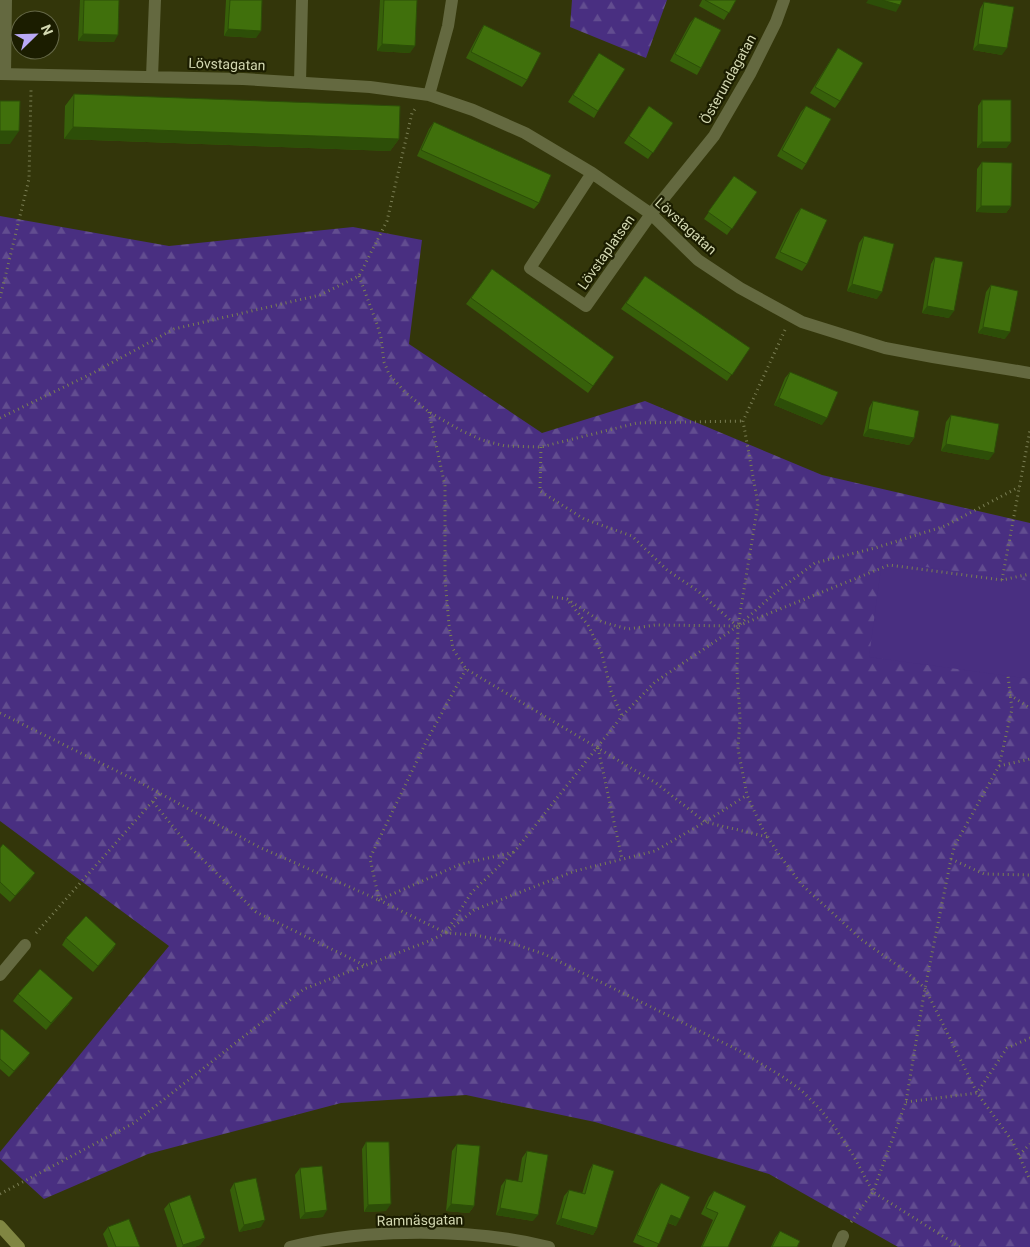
<svg xmlns="http://www.w3.org/2000/svg" width="1030" height="1247" font-family="Roboto,sans-serif">
<style>
.forest{fill:url(#forest-firs)}
.park{fill:#492f81}
.lines{fill:none;stroke-linecap:round;stroke-linejoin:round}
.path{stroke:#7a7e54;stroke-width:3;stroke-dasharray:1 4;stroke-linecap:butt}
.street{stroke:#646940;stroke-width:12}
.secondary{stroke:#808642;stroke-width:12}
.wall{fill:#37600a}
.shaded-wall{fill:#2d4e08}
.building{fill:#40700c;stroke:#2d4e08}
.labels{text-anchor:middle;stroke-width:4.5;stroke-linejoin:round;paint-order:stroke}
.street-label{font-size:14px;fill:#d4d9b2;stroke:#1b1d00}
</style>
<defs>
<pattern id="forest-firs" width="22" height="20" patternUnits="userSpaceOnUse" patternTransform="scale(1.25)"><rect width="22" height="20" fill="#492f81"/><path d="M5 1l3.5 6h-7zM16 11l3.5 6h-7z" fill="#624d90"/></pattern>
</defs>
<rect width="100%" height="100%" fill="#33360a"/>
<!-- forest -->
<path class="forest" d="M572,0h95l-21,58 -76,-31z
M0,216l169,30 184,-19 69,13 -13,104 133,89 103,-32 177,74 208,48v724h-132l-129,-73 -174,-52 -129,-27 -125,8 -193,51 -104,45 -44,-40v-7l169,-206 -169,-125z"/>
<!-- park -->
<path class="park" d="M882,561l148,20v98l-161,-22z"/>
<g class="lines">
<!-- path -->
<path class="path" d="M359,276l18,48 4,14 3,24 5,12 16,18 24,20 31,18 22,10 23,6 36,1 96,-24 106,-2
M0,298l29,-119 2,-89
M785,330l-42,91 15,83 -20,122 -1,44 3,48 -2,31 9,46 15,33 18,28 22,29 60,55 42,30 21,18 52,105 36,49 17,38
M429,412l16,74v93l4,46 4,24 13,20 190,114 49,39 63,15
M0,418l93,-45 81,-44 146,-34 39,-19 28,-55 25,-108 3,-4
M541,447l-1,44 44,28 48,17 35,34 31,21 39,35
M1002,580l28,-150
M552,597l15,2 35,23 26,7 27,-4 83,1 151,-61 113,15 28,-6
M569,602l19,23 14,29 9,37 11,25
M466,669l-40,73 -56,116 9,42 67,33 28,-23 101,-39 80,-20 50,-29 42,-27
M1010,695l20,13
M0,713l139,69 120,65 120,53 82,-36 54,-12
M598,748l24,111
M999,766l31,-7
M153,802l36,44 67,66 110,54
M951,859l33,15 46,1
M446,932l26,-40 43,-41 107,-135 33,-34 83,-56 37,-33 40,-30 60,-15 70,-22 74,-39
M36,933l124,-140
M906,1102l71,-9 30,-45 23,-10
M1019,1155l11,-11
M0,1194l134,-71 170,-134 125,-48 17,-8 29,2 30,6 39,13 196,97 43,26 18,13 19,19 16,20 17,26 20,37 87,55
M851,1222l22,-30 33,-90 19,-114 26,-129 4,-14 44,-79 13,-57 -4,-33"/>
<!-- street -->
<path class="street" d="M0,74l243,5 127,8 59,8 44,15 52,23 67,40 59,41 47,46 42,28 62,34 83,26 48,9 97,16
M5,74l1,-74
M152,77l3,-77
M300,82l2,-82
M429,95l19,-69 4,-26
M592,173l-62,95 56,38 65,-92 63,-78 36,-62 26,-52 8,-22
M0,975l25,-30
M290,1247c77,-19 183,-19 259,0
M838,1247l5,-11"/>
<!-- secondary -->
<path class="secondary" d="M0,1226l19,21"/>
</g>
<!-- wall -->
<path class="wall" d="M80,0h39l-5,42 -36,-1z
M226,0h36l-6,38 -32,-2z
M380,0h37l-7,53 -33,-2z
M702,0h34l-12,20 -25,-14z
M984,2l18,53 -29,-5 7,-41z
M695,17l6,51 -4,7 -27,-14 20,-38z
M484,25l43,55 -5,7 -56,-29 14,-27z
M838,48l2,53 -5,7 -25,-15z
M599,53l-1,58 -4,7 -26,-16z
M74,94l325,45 -9,12 -326,-12 1,-33z
M982,100l29,42 -5,6h-29l1,-42z
M649,106l24,17 -25,36 -24,-16z
M806,106v58l-4,6 -25,-14 24,-44z
M434,122l105,81 -5,6 -117,-53 12,-27z
M982,162l29,44 -5,7 -30,-1 1,-43z
M734,176l23,16 -30,43 -23,-16z
M801,208l6,56 -5,7 -27,-13 21,-44z
M864,236l13,63 -30,-8 12,-48z
M935,257l14,61 -27,-5 9,-49z
M492,269l122,88 -26,36 -122,-89z
M645,276l105,72 -23,33 -106,-72z
M991,285l14,54 -27,-6 8,-41z
M790,372l32,53 -48,-20 11,-27z
M873,401l41,37 -5,7 -46,-9 6,-28z
M951,415l38,45 -48,-9 5,-29z
M0,848l31,31 -21,23 -10,-9z
M66,938l50,6 -4,7 -19,21 -31,-27z
M18,994l51,10 -23,26 -33,-29z
M0,1030l30,23 -5,7 -16,17 -9,-8z
M366,1142l20,69 -22,1 -2,-63z
M457,1144l17,62 -5,7 -23,-2 6,-60z
M527,1151l6,70 -37,-6 5,-29 5,-7 12,3 4,-24z
M593,1164l4,64 -4,7 -37,-11 8,-28 5,-6 13,4 7,-23z
M300,1168l23,49 -23,2 -5,-44z
M234,1183l27,44 -22,5 -9,-42z
M661,1183l15,43 -8,-3 -11,24h-12l-12,-5 23,-52z
M714,1191l14,56h-27l12,-27 -12,-6 8,-17z
M169,1203l36,35 -5,7 -6,2h-17l-13,-38z
M108,1227l32,20h-32l-5,-13z
M780,1231l17,16h-26l4,-9z"/>
<!-- shaded-wall -->
<path class="shaded-wall" d="M868,0h14l18,5 -4,7 -30,-9z
M228,29l33,2 -5,7 -32,-2z
M83,34l35,1 -4,7 -36,-1z
M382,44l33,2 -5,7 -33,-2z
M978,44l29,4 -5,7 -29,-5z
M73,127l326,12 -9,12 -326,-12z
M0,131h19l-9,13h-10z
M982,142h29l-5,6h-29z
M981,206h30l-5,7 -30,-1z
M852,284l30,8 -5,7 -30,-8z
M927,306l27,5 -5,7 -27,-5z
M983,327l27,5 -5,7 -27,-6z
M779,398l48,20 -5,7 -48,-20z
M868,429l46,9 -5,7 -46,-9z
M946,444l48,9 -5,7 -48,-9z
M35,873l-4,6 -21,23 5,-6z
M116,944l-4,7 -19,21 5,-6z
M73,998l-4,6 -23,26 5,-7z
M30,1053l-5,7 -16,17 5,-6z
M391,1204l-5,7 -22,1 4,-7z
M451,1204l23,2 -5,7 -23,-2z
M500,1208l38,7 -5,6 -37,-6z
M327,1210l-4,7 -23,2 5,-6z
M671,1215l9,4 -4,7 -9,-4z
M561,1218l36,10 -4,7 -37,-11z
M265,1220l-4,7 -22,5 5,-7z
M205,1238l-5,7 -6,2h-12l1,-2z"/>
<!-- building -->
<path class="building" d="M84,0h35l-1,35 -35,-1z
M230,0h32l-1,31 -33,-2z
M384,0h33l-2,46 -33,-2z
M705,0h31l-7,13z
M882,0h20l-2,5z
M984,2l30,5 -7,41 -29,-4z
M695,17l26,13 -20,38 -26,-14z
M484,25l57,28 -14,27 -56,-28z
M838,48l25,15 -23,38 -25,-14z
M599,53l26,16 -27,42 -25,-16z
M74,94l326,12 -1,33 -326,-12z
M982,100h29v42h-29z
M0,101h20l-1,30h-19z
M649,106l24,17 -20,30 -24,-17z
M806,106l25,13 -25,45 -24,-14z
M434,122l117,53 -12,28 -118,-53z
M982,162l30,1 -1,43h-30z
M734,176l23,16 -25,37 -24,-17z
M801,208l26,12 -20,44 -27,-12z
M864,236l30,8 -12,48 -30,-8z
M935,257l28,5 -9,49 -27,-5z
M492,269l122,88 -21,29 -122,-88z
M645,276l105,72 -18,27 -106,-72z
M991,285l27,6 -8,41 -27,-5z
M790,372l48,20 -11,26 -48,-20z
M873,401l46,10 -5,27 -46,-9z
M951,415l48,9 -5,29 -48,-9z
M3,844l32,29 -20,23 -15,-14v-34z
M86,916l30,28 -18,22 -32,-28z
M40,969l33,29 -22,25 -33,-29z
M2,1029l28,24 -16,18 -14,-12v-29z
M366,1142h23l2,62 -23,1z
M457,1144l23,2 -6,60 -23,-2z
M527,1151l21,4 -10,60 -38,-7 6,-29 16,3z
M593,1164l21,7 -17,57 -36,-10 8,-28 16,4z
M322,1166l5,44 -22,3 -5,-45z
M256,1178l9,42 -21,5 -10,-42z
M661,1183l29,14 -10,22 -9,-4 -12,29 -22,-9z
M714,1191l32,15 -18,41h-26l16,-34 -12,-5z
M190,1195l15,43 -22,7 -14,-42z
M129,1219l11,28h-24l-8,-20z
M780,1231l20,10 -3,6h-25z"/>
<g class="labels">
<!-- street labels -->
<g class="street-label">
<text transform="translate(227 64) rotate(2)" y="5">Lövstagatan</text>
<text transform="translate(728 79) rotate(-61)" y="5">Österundagatan</text>
<text transform="translate(686 226) rotate(42)" y="5">Lövstagatan</text>
<text transform="translate(606 252) rotate(-55)" y="5">Lövstaplatsen</text>
<text transform="translate(420 1220) rotate(-1)" y="5">Ramnäsgatan</text>
</g>
</g>
<!-- north arrow -->
<g transform="translate(35 35) rotate(67)"><circle r="24" fill="#1b1d00" stroke="#656847"/>
<path d="M0-4L9 19L0 12L-9 19Z" fill="#baaaf6"/>
<text y="-8" font-size="14" font-weight="bold" text-anchor="middle" fill="#d4d9b2">N</text>
</g>
</svg>
